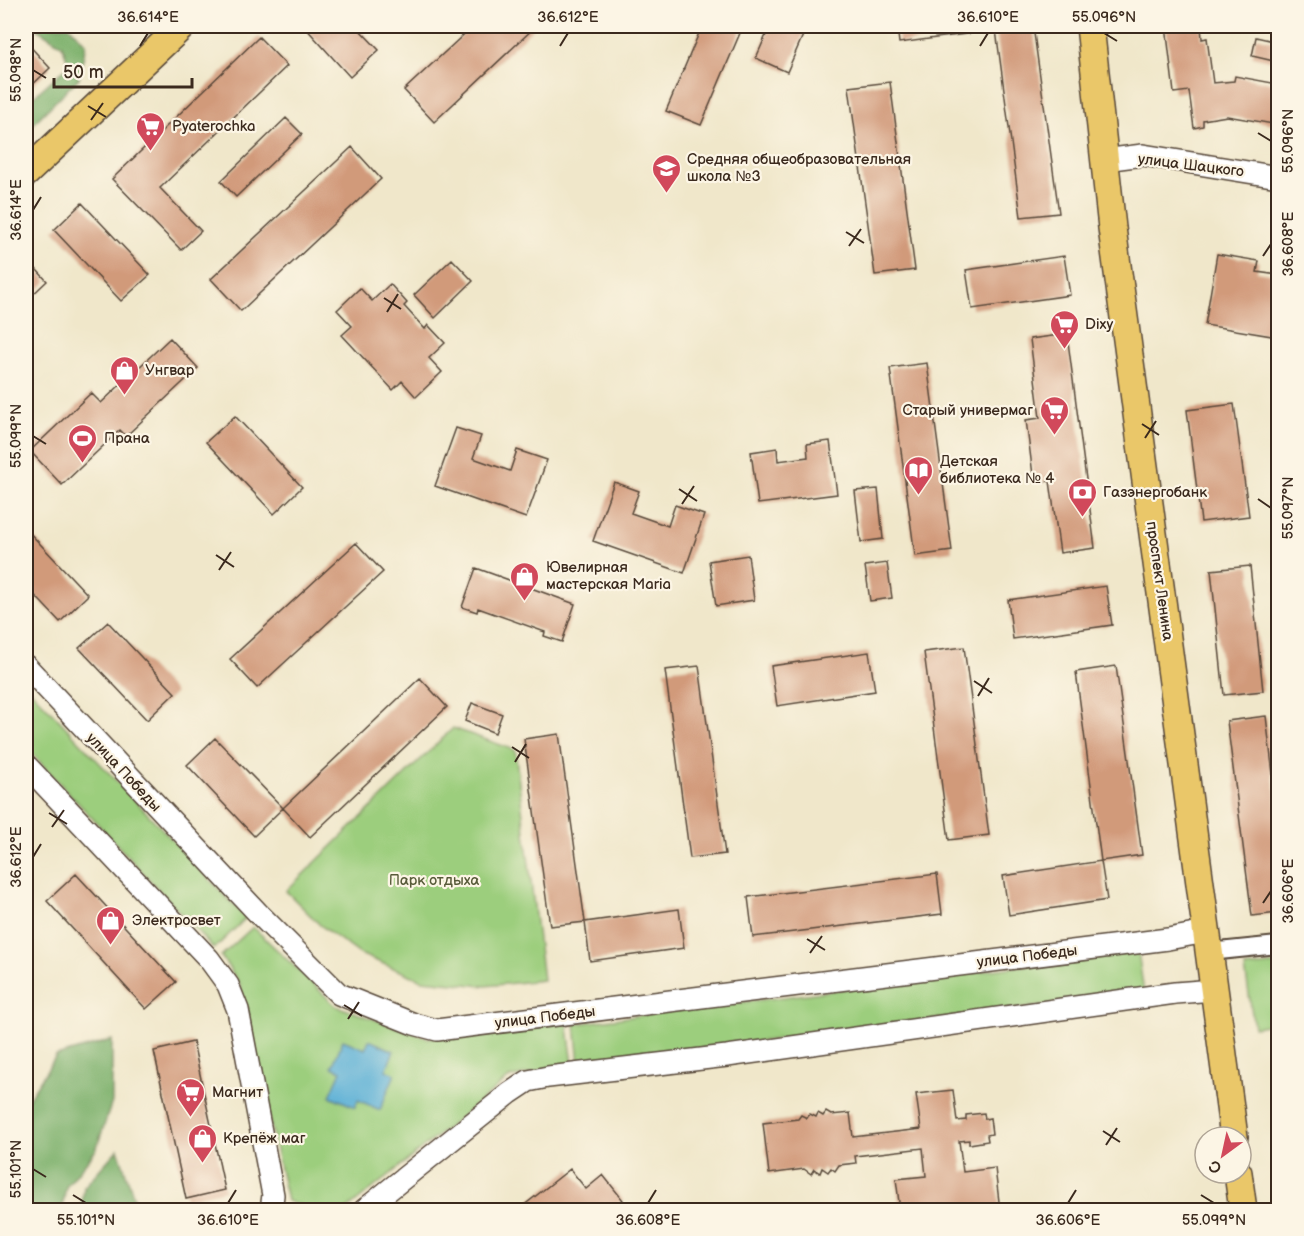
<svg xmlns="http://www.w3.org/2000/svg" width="1304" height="1236" font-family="'Balsamiq Sans',sans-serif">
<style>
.green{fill:#9cce7d;stroke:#6c7c4e;stroke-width:1.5}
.forest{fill:#7db16c;stroke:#5c6e45;stroke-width:1.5}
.water{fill:#59afd6;stroke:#4a6c7a;stroke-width:1.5}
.building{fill:#d19a7a}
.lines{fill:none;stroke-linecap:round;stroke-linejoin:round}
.minor-casing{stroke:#564638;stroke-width:20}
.tertiary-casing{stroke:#564638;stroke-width:24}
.primary-casing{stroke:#564638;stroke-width:30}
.minor{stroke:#fff;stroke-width:16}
.tertiary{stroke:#fff;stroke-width:21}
.primary{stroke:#eac769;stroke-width:27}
.ticks{fill:none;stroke:#3b2a1e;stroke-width:2}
.labels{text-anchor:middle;stroke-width:4.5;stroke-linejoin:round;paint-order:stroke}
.poi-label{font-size:15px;fill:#3b2a1e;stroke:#fcf5e5;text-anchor:start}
.street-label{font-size:15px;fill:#3b2a1e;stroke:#fcf5e5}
.park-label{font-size:15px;fill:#585b3a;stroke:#fcf5e5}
.neatline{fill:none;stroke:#3b2a1e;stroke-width:2}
.ticks-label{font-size:15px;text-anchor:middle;fill:#3b2a1e}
</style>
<rect width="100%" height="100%" fill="#fcf5e5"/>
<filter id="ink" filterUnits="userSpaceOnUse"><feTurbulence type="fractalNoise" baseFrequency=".0167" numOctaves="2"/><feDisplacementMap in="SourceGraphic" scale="12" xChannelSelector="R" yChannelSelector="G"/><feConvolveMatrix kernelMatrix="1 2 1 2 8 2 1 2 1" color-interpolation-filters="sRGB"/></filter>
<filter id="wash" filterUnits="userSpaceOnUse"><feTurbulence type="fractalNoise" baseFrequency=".008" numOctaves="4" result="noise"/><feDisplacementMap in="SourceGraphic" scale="24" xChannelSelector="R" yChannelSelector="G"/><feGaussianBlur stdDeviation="1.35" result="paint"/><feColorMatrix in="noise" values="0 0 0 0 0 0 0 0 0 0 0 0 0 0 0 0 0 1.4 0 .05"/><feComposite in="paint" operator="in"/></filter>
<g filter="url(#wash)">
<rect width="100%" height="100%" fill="#f0e7ca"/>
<!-- green -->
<path class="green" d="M26,685l220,233 -32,31 -188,-202z
M453,728l62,22 28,230 -58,6 -63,-6 -62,-26 -40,-29 -34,-34z
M253,927l83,79 92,32 139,-17 6,43 -64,14 -163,132h-33l-26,-9 -47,-217 -19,-28z
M1138,951l6,42 -565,71 -4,-40z
M1278,964v59l-24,4 -9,-59z"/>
<!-- forest -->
<path class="forest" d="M32,26h37l17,18 -7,34 -53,53v-28l43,-38 -7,-20z
M112,1040v62l-16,48 -30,37 -4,23h-36v-108l30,-46z
M118,1149l20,61h-57l3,-23z"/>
<!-- water -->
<path class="water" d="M343,1040l22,9 4,-9 25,11 -8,19 9,4 -15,36 -22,-10 -3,7 -25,-11 11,-25 -9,-4z"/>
<g id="blocks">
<!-- building -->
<path class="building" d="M304,26h52l23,24 -29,27z
M473,26h63l-102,96 -30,-32z
M702,26h41l-42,99 -35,-14z
M770,26h37l-20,46 -31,-14z
M897,26h98l1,4 -97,13z
M1033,26l26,187 -38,4 -25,-187z
M1166,26h35l1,13 5,-1 6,45 21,-2 1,-5 43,8v15l-5,25 -46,-8 -24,4v6l-9,2 -5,-37 -15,2z
M259,37l28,29 -127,122 41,43 -20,19 -69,-71z
M1256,37l22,5v20l-26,-6z
M26,42l24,26 -24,23z
M890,82l25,188 -40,5 -26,-188z
M286,118l16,16 -66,63 -15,-16z
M352,147l29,32 -140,132 -30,-32z
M82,203l68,72 -29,26 -67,-71z
M1217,254l42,7 -2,11 21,3v62l-73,-12z
M1064,256l6,39 -98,14 -6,-39z
M26,258l21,23 -21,20z
M452,259l21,22 -38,37 -21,-23z
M390,284l17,19 -3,3 21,23 3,-4 17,18 -16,15 13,14 -26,25 -14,-16 -9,9 -51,-55 10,-9 -15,-16 23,-22 12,13z
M1067,334l28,214 -35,5 -10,-72 -16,2 -8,-63 14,-2 -10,-79z
M170,338l28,30 -72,68 -6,-6 -58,55 -32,-34 61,-58 10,10z
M927,363l25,188 -37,5 -25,-188z
M1234,404l15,112 -48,6 -14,-112z
M235,416l67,71 -28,27 -68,-72z
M456,428l25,8 -8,22 37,13 7,-21 30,10 -21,58 -91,-32z
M830,441l7,53 -79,10 -7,-52 26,-4 1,13 30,-4 -1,-13z
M614,482l25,9 -8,22 37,13 7,-21 29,10 -20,58 -91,-32z
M878,489l5,50 -22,3 -6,-51z
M26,529l62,66 -28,27 -34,-36z
M356,543l27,29 -126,116 -27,-29z
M748,555l6,45 -38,6 -7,-45z
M887,563l5,35 -22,3 -5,-35z
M1250,566l13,125 -39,4 -13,-125z
M476,568l99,36 -13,38 -18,-6 1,-4 -67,-24 -1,4 -15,-5z
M1106,586l6,39 -99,14 -5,-39z
M108,622l67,71 -28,27 -68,-72z
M964,647l25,188 -40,5 -25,-188z
M869,652l6,39 -98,15 -6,-40z
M699,666l26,188 -35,4 -25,-188z
M1116,666l26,189 -41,6 -25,-189z
M420,678l27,29 -137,130 -27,-29z
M472,703l30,11 -7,19 -30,-12z
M1266,716l12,100v97l-26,3 -25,-195z
M559,734l26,188 -35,4 -26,-187z
M215,738l68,70 -29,28 -67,-71z
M1101,861l6,39 -98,15 -6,-39z
M76,874l100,108 -30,27 -99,-108z
M937,874l5,40 -189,23 -5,-40z
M679,909l5,39 -94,13 -5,-39z
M193,1042l32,148 -39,9 -32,-148z
M953,1090l4,31 9,-1v-5l18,-2 1,6 5,-1 2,16 -5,1 1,6 -19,3v-4l-10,1 4,31 32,-4 5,42h-100l-4,-31 30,-3 -3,-28 -68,8 1,7 -17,2 -4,6 -4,-3 -3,4 -6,-4 -2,5 -6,-4 -3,5 -7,-5 -35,5 -6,-51 35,-4 3,-4 6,3 3,-4 6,3 2,-4 5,3 3,-4 5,3 19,-2 3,24 68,-8 -5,-35z
M570,1169l16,20 17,-14 20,25 -14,10h-91z"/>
</g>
</g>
<g filter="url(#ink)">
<use href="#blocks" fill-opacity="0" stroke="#564638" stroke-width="1.5"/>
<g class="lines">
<defs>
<path id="minor" d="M1209,952l69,-7"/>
<path id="tertiary" d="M1104,160l39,-5 135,22
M26,666l232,247 81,81 75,30 23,6 731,-91 38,-7
M26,765l183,194 19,26 10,25 35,185 -2,15
M364,1210l146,-117 18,-12 20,-4 179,-21 448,-63 39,-3"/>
<path id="primary" d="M1090,26l22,202 122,909
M26,173l156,-147
M1238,1173l5,37"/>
</defs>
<!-- minor casing -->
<use href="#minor" class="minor-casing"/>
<!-- tertiary casing -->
<use href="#tertiary" class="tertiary-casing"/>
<!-- primary casing -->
<use href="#primary" class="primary-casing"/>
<!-- minor -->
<use href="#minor" class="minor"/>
<!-- tertiary -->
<use href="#tertiary" class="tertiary"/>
<!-- primary -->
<use href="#primary" class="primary"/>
</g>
</g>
<!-- ticks -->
<path class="ticks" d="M1104,33l13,8M140,46l8,-13M560,46l8,-13M980,46l8,-13M33,70l13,8M88,106l18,11M91,120l12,-17M1258,133l13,8M33,210l8,-13M846,232l18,11M849,246l12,-17M1263,256l8,-12M384,298l17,11M387,312l11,-18M1142,424l17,11M33,436l13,8M1145,438l11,-17M679,489l18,12M1258,499l13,9M682,504l12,-18M216,555l18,12M219,570l12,-18M974,681l18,12M978,696l11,-18M512,747l17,11M515,762l11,-18M49,813l18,11M52,827l12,-17M33,857l8,-13M1263,903l8,-12M807,939l18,11M810,953l12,-17M344,1005l18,11M348,1019l11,-17M1103,1131l17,11M1106,1145l11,-17M33,1169l13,8M73,1195l13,8M1201,1195l13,8M228,1203l8,-13M648,1203l8,-13M1068,1203l8,-13"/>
<!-- icons -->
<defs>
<symbol id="supermarket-pin" viewBox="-11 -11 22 30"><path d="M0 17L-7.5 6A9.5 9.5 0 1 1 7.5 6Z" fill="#d1495b" stroke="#fcf5e5"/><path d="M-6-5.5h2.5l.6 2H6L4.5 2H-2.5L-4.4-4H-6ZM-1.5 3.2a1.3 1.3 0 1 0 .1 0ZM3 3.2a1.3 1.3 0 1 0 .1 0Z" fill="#fff"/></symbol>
<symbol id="school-pin" viewBox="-11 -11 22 30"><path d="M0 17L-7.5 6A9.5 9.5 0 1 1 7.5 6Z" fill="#d1495b" stroke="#fcf5e5"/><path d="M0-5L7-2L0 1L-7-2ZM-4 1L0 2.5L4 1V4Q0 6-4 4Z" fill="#fff"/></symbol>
<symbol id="shop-pin" viewBox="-11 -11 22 30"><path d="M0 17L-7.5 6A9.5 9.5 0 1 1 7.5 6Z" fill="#d1495b" stroke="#fcf5e5"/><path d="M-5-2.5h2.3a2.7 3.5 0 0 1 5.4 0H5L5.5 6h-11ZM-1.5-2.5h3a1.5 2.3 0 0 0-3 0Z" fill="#fff"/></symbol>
<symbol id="stadium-pin" viewBox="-11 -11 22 30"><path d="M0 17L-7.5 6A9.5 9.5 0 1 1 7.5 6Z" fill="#d1495b" stroke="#fcf5e5"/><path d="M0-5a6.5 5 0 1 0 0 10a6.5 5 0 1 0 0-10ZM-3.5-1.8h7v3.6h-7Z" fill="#fff"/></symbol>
<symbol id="library-pin" viewBox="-11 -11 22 30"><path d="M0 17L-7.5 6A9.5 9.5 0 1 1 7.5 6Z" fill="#d1495b" stroke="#fcf5e5"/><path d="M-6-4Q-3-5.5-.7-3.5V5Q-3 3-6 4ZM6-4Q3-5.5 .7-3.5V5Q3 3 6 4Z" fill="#fff"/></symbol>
<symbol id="bank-pin" viewBox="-11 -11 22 30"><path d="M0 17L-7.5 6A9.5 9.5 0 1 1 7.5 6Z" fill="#d1495b" stroke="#fcf5e5"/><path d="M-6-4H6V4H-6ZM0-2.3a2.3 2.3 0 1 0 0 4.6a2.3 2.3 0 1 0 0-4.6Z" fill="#fff"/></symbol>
</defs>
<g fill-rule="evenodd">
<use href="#supermarket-pin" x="134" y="110" width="33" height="45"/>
<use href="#school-pin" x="650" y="152" width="33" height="45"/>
<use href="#supermarket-pin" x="1048" y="308" width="33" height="45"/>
<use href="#shop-pin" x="108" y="354" width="33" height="45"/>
<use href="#supermarket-pin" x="1038" y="394" width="33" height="45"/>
<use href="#stadium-pin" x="66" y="422" width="33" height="45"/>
<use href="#library-pin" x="902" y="454" width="33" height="45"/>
<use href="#bank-pin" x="1066" y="476" width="33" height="45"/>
<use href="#shop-pin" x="508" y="560" width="33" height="45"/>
<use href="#shop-pin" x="94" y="904" width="33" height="45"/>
<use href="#supermarket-pin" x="174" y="1076" width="33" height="45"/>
<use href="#shop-pin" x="186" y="1122" width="33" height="45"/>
</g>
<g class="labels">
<!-- poi labels -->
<g class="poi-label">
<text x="172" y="131">Pyaterochka</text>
<text x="687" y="164">Средняя общеобразовательная<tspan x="687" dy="17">школа №3</tspan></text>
<text x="1085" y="329">Dixy</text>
<text x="145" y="375">Унгвар</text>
<text x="1033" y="415" text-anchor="end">Старый универмаг</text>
<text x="104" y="443">Прана</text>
<text x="940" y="466">Детская<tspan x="940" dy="17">библиотека № 4</tspan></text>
<text x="1103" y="497">Газэнергобанк</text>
<text x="546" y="572">Ювелирная<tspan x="546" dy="17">мастерская Maria</tspan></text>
<text x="132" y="925">Электросвет</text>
<text x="212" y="1097">Магнит</text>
<text x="223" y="1143">Крепёж маг</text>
</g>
<!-- street labels -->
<g class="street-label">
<text transform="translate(1191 165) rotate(7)" y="5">улица Шацкого</text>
<text transform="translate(1160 581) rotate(82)" y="5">проспект Ленина</text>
<text transform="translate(124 772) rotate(47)" y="5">улица Победы</text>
<text transform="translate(1027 956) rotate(-7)" y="5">улица Победы</text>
<text transform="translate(545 1017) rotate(-7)" y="5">улица Победы</text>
</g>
<!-- park labels -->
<g class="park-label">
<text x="434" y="885">Парк отдыха</text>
</g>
</g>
<!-- margin -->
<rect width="1304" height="1236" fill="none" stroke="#fcf5e5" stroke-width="66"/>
<!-- north arrow -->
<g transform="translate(1223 1155) rotate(213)"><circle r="28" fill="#fcf5e5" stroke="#afa495" stroke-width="1.5"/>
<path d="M0-4.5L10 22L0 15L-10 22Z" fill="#d1495b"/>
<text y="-9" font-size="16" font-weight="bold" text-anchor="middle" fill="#3b2a1e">С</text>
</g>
<!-- scale -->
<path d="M54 78v9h138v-9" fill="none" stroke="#3b2a1e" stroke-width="3"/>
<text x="63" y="78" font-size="18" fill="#3b2a1e" stroke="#fcf5e5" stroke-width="4.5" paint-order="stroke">50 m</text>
<rect x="33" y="33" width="1238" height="1170" class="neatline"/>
<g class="ticks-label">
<text x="148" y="22">36.614°E</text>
<text x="568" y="22">36.612°E</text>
<text x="988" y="22">36.610°E</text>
<text x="1104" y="22">55.096°N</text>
<text transform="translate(16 70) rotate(-90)" y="5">55.098°N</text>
<text transform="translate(1288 141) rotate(-90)" y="5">55.096°N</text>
<text transform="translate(16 210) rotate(-90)" y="5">36.614°E</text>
<text transform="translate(1288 244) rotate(-90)" y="5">36.608°E</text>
<text transform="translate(16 436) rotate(-90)" y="5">55.099°N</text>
<text transform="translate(1288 508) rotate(-90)" y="5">55.097°N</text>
<text transform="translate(16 857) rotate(-90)" y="5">36.612°E</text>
<text transform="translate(1288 891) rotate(-90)" y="5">36.606°E</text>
<text transform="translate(16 1169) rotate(-90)" y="5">55.101°N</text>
<text x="86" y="1225">55.101°N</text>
<text x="228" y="1225">36.610°E</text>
<text x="648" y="1225">36.608°E</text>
<text x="1068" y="1225">36.606°E</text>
<text x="1214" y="1225">55.099°N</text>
</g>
</svg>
